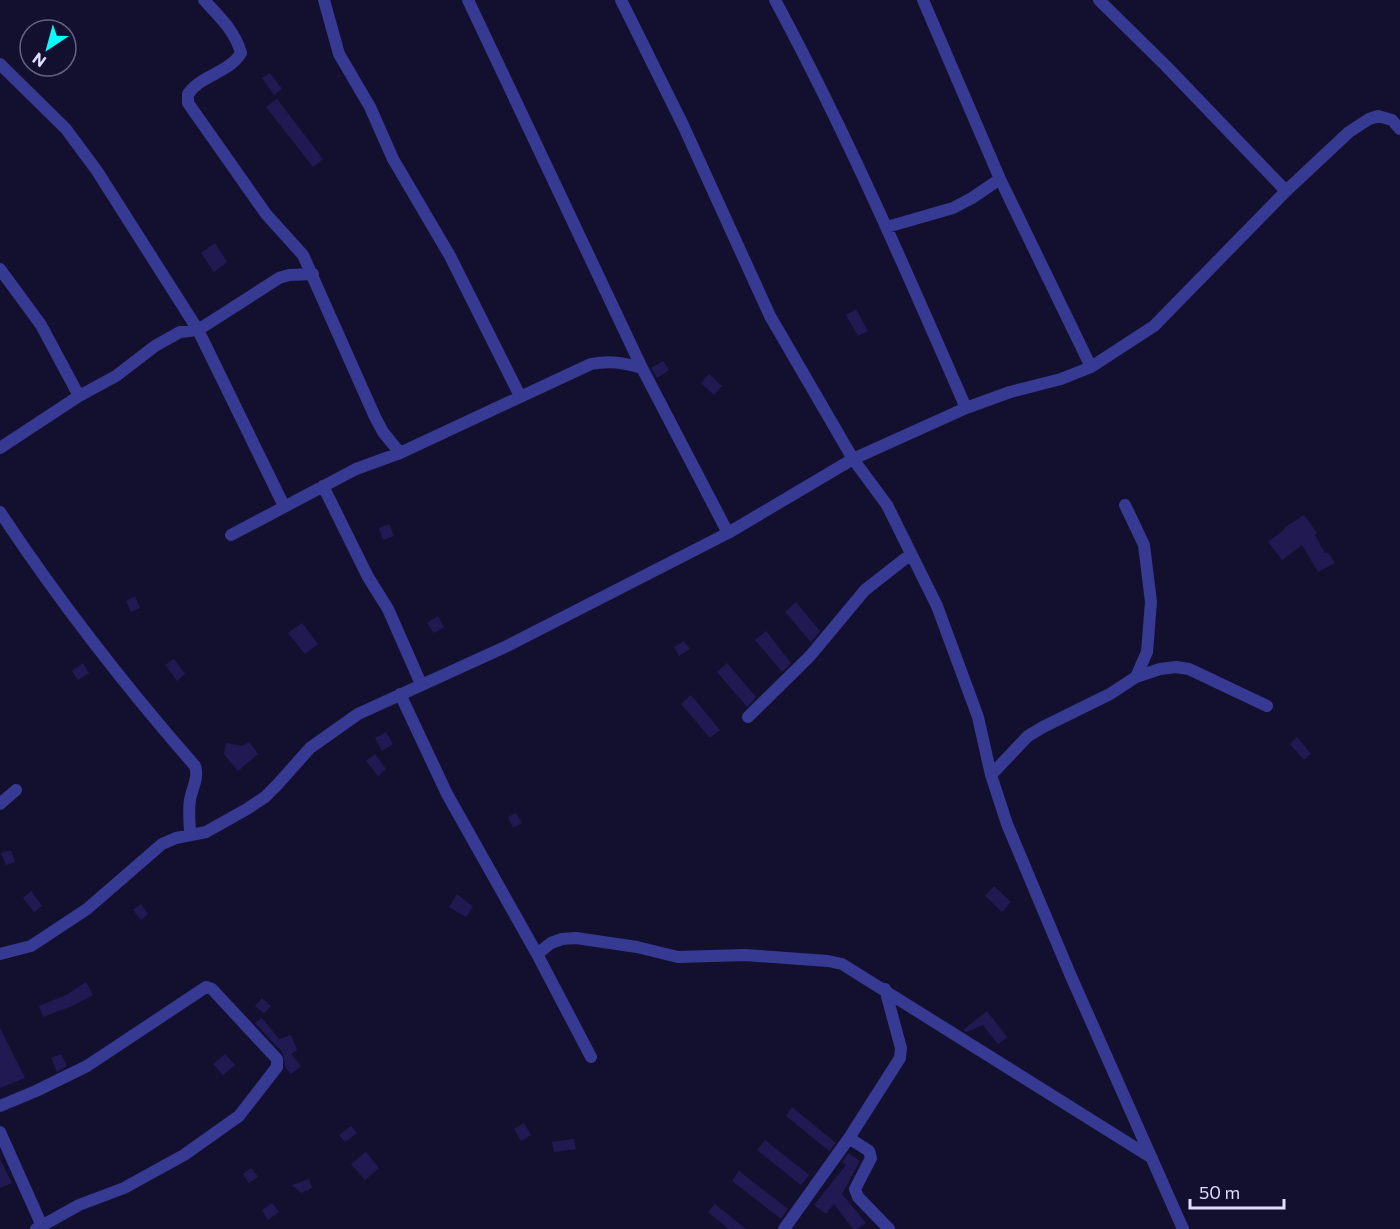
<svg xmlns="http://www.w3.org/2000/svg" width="1400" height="1229" font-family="Commissioner,sans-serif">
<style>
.building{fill:#211a52}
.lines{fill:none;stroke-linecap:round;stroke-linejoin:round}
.street{stroke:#373a92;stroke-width:12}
</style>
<rect width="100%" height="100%" fill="#13102f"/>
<!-- building -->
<path class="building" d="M270,73l12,16 -8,6 -12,-17z
M277,99l46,60 -10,8 -47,-60z
M215,243l12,19 -13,10 -13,-19z
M856,309l12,22 -10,5 -12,-21z
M663,361l6,9 -12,8 -6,-10z
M709,374l13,12 -8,9 -13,-12z
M1304,515l13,18 -2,2 10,18 3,-1 7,11 -17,9 -16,-27 -20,15 -14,-18 17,-13 -1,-1z
M389,524l5,12 -11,4 -4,-12z
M135,596l5,12 -9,4 -5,-11z
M796,602l24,29 -9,11 -26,-30z
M438,616l6,11 -10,6 -7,-10z
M302,623l16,21 -13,10 -17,-21z
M766,631l25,32 -9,9 -27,-32z
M684,641l6,8 -11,7 -5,-9z
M174,659l11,15 -8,7 -12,-16z
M83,663l6,10 -11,7 -6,-9z
M727,663l29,34 -9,10 -30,-35z
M691,695l29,35 -10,8 -29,-34z
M386,732l7,12 -11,7 -7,-13z
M1297,737l14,17 -7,6 -14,-16z
M249,742l9,12 -20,17 -14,-17 2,-11 16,3z
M375,754l11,15 -8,7 -12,-15z
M516,813l6,10 -9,5 -5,-11z
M11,850l4,12 -9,3 -5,-12z
M994,886l17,16 -9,10 -17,-16z
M31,891l11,15 -8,6 -11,-14z
M457,894l16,13 -7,10 -17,-10z
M141,904l7,10 -7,6 -8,-10z
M86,982l7,13 -21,11 -29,11 -4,-11 27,-11z
M262,998l9,8 -7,7 -9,-7z
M987,1011l20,26 -9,7 -15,-19 -16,7 -4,-2z
M262,1018l17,21 12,-4 6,15 -6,4 10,12 -10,8 -6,-7 -2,-14 -28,-30z
M0,1028l25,50 -25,10z
M61,1054l6,12 -10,6 -6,-14z
M225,1054l10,11 -12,10 -10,-11z
M792,1107l44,36 -7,8 -43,-35z
M524,1123l7,12 -10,6 -7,-12z
M351,1126l6,7 -12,9 -6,-7z
M574,1139l2,10 -22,3 -2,-10z
M765,1140l44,35 -8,10 -44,-35z
M366,1152l13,16 -14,12 -14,-16z
M848,1153l12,8 -18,33 24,29 -9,6h-4l-19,-25 -8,10 -12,-9 32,-40 -4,-3z
M0,1159l12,24 -12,5z
M251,1168l7,9 -9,6 -6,-9z
M739,1171l49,38 -7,10 -49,-38z
M309,1179l3,9 -11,5 -9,-8z
M272,1203l7,9 -11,8 -6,-10z
M715,1204l31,25h-17l-21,-17z"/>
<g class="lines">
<!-- street -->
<path class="street" d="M204,0c15,16 31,31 37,53 -12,20 -40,22 -53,41v9l78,111 37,41 72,162 8,15 17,21
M324,0l15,54 31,53 23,52 57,97 70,140
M468,0l174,368 86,165
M621,0l62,125 87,191 83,143 34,46 50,101 41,111 13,58 16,49 63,150 113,255
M775,0c71,132 131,270 191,408
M923,0l77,179 91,188
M1099,0l67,66 120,125
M0,64l66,65 31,42 101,159 86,176
M887,227l66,-19 19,-10 28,-19
M0,269l41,56 38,71
M0,448l79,-52 37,-20 39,-30 25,-14 18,-2 81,-52 10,-3 24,-1
M323,486l45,91 20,32 33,75
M1125,505l19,40 7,57 -4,50 -11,25
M0,512c59,89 125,174 195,254 4,12 -3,22 -5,34 -2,12 0,24 0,35
M231,535l125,-66 44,-16 191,-89c19,-4 33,-1 51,4
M400,694l47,100 90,160 54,103
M748,717l62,-61 55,-66 46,-36
M991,775l37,-39 15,-9 67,-33 26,-17 24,-8 16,-2 13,2 78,37
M0,804l16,-14
M0,954l31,-8 56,-37 75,-65 14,-6 30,-6 41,-23 18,-12 12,-12 33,-37 48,-34 147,-67 223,-114 125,-74 113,-51 44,-16 51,-13 30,-12 63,-41 132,-135 63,-59 20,-13 9,-3 14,4 8,9
M537,954l14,-11 11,-4 14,-1 61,9 41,10 67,-2 83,6 14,3 310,194
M0,1106l36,-15 51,-25 119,-79 6,2 65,70v8l-38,49 -55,39 -60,33 -45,17 -43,24
M0,1132l42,94
M849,1138l20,13 2,7 -16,31 3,8 31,32
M784,1229l65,-91 51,-80 1,-10 -16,-59"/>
</g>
<!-- north arrow -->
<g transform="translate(48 48) rotate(216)"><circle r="28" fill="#13102f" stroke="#656282" stroke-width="1.5"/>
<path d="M0-4.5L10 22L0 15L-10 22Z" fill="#0afaff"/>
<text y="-9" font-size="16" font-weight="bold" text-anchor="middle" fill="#dfdeff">N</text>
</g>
<!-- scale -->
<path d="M1190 1199v9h94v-9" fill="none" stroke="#dfdeff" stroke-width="3"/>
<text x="1199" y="1199" font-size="18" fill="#dfdeff" stroke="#13102f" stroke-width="4.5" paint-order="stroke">50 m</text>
</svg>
